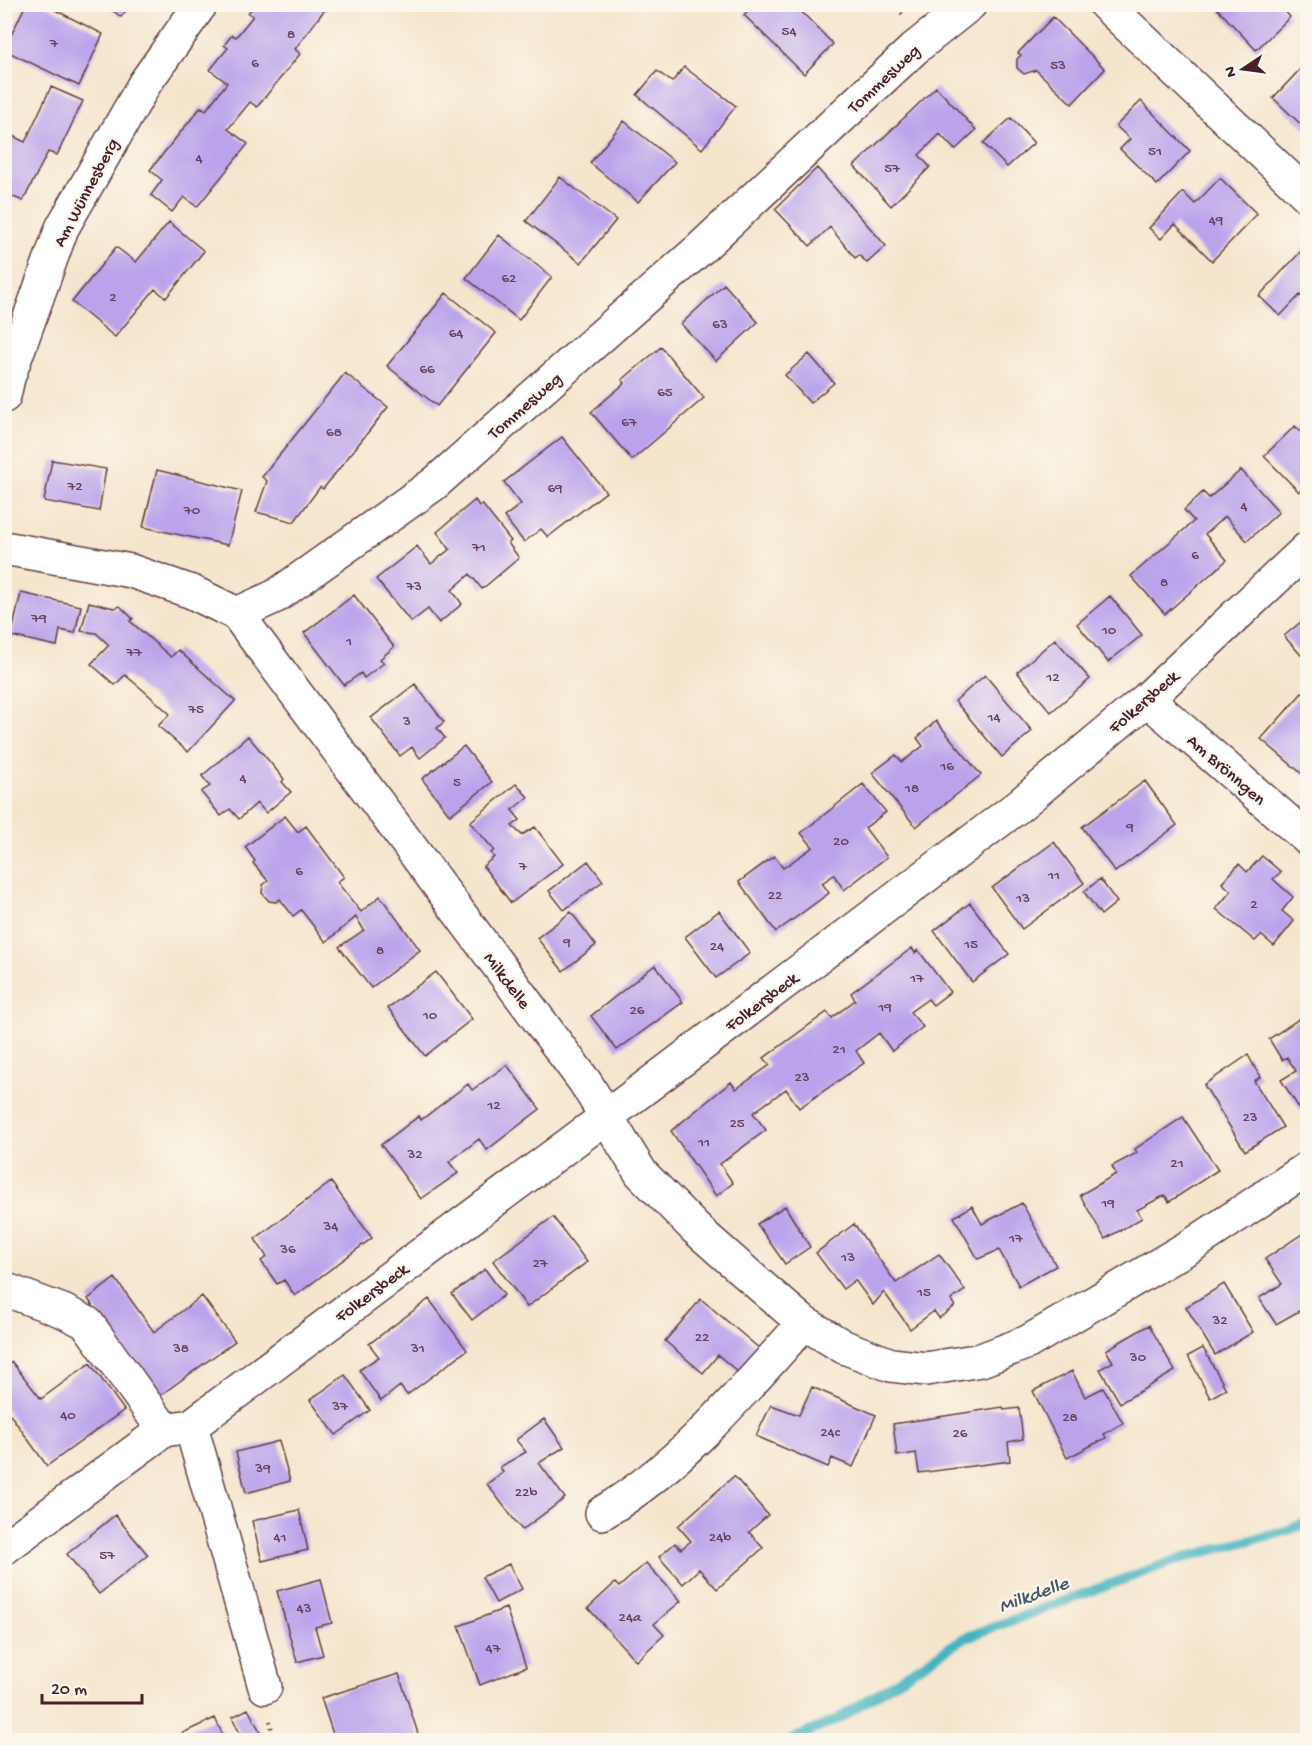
<svg xmlns="http://www.w3.org/2000/svg" width="1312" height="1745" font-family="'Gochi Hand',sans-serif">
<style>
.lines{fill:none;stroke-linecap:round;stroke-linejoin:round}
.stream{stroke:#45b3bf;stroke-width:10}
.building{fill:#baa3eb}
.minor-casing{stroke:#643d43;stroke-width:36}
.path{stroke:#643d43;stroke-width:4;stroke-dasharray:1.5 4.5;stroke-linecap:butt}
.minor{stroke:#fff;stroke-width:33}
.labels{text-anchor:middle;stroke-width:4.5;stroke-linejoin:round;paint-order:stroke}
.number-label{font-size:15px;fill:#66405b}
.street-label{font-size:18px;fill:#4a1f2b;stroke:#fbf7ec}
.water-label{font-size:20px;font-style:italic;fill:#485a66;stroke:#fbf7ec}
</style>
<rect width="100%" height="100%" fill="#fbf7ec"/>
<filter id="ink" filterUnits="userSpaceOnUse"><feTurbulence type="fractalNoise" baseFrequency=".0167" numOctaves="2"/><feDisplacementMap in="SourceGraphic" scale="12" xChannelSelector="R" yChannelSelector="G"/><feConvolveMatrix kernelMatrix="1 2 1 2 8 2 1 2 1" color-interpolation-filters="sRGB"/></filter>
<filter id="wash" filterUnits="userSpaceOnUse"><feTurbulence type="fractalNoise" baseFrequency=".008" numOctaves="4" result="noise"/><feDisplacementMap in="SourceGraphic" scale="24" xChannelSelector="R" yChannelSelector="G"/><feGaussianBlur stdDeviation="1.35" result="paint"/><feColorMatrix in="noise" values="0 0 0 0 0 0 0 0 0 0 0 0 0 0 0 0 0 1.4 0 .05"/><feComposite in="paint" operator="in"/></filter>
<g filter="url(#wash)">
<rect width="100%" height="100%" fill="#f5e5cd"/>
<g class="lines">
<!-- stream -->
<path class="stream" d="M791,1740l47,-21 126,-81 215,-79 107,-28 22,-9"/>
</g>
<g id="blocks">
<!-- building -->
<path class="building" d="M26,4h17l60,30 -24,52 -75,-36z
M105,4h26l-10,13z
M255,4h74l-34,45 5,5 -43,53 -7,-5 -22,27 20,15 -51,63 -13,-10 -12,15 -21,-17 11,-15 -12,-10 51,-63 5,3 21,-27 -17,-13 18,-22 -4,-3 8,-10 4,2 17,-21 -5,-3z
M754,4h40l39,40 -29,30 -60,-59z
M1213,4h66l11,13 -34,33z
M1053,17l52,52 -33,35 -36,-34 -12,4 -7,-6v-9l4,-4 -3,-2z
M1308,61v70l-35,-33z
M684,67l52,39 -34,43 -65,-54 20,-24 15,11z
M51,87l32,14 -26,54 -9,-3 -25,49 -19,-8v-61l21,10z
M936,87l40,43 -21,20 -15,-16 -21,21 11,12 -39,39 -37,-40z
M1141,101l49,50 -33,34 -37,-36 10,-10 -14,-13z
M1011,118l23,25 -27,24 -24,-24z
M624,121l51,41 -37,40 -48,-39z
M817,168l69,78 -19,17 -8,-8 -4,3 -25,-31 -20,19 -35,-37z
M560,177l56,43 -35,43 -55,-42z
M1220,178l37,36 -45,47 -37,-37 -14,15 -12,-11 34,-36 12,12z
M169,222l35,29 -38,47 -11,-9 -40,48 -43,-35 44,-55 20,15z
M499,235l53,42 -33,43 -53,-42z
M1308,244v58l-8,-7 -20,21 -21,-20z
M724,284l34,38 -42,39 -35,-37z
M446,293l50,40 -59,73 -50,-40z
M661,347l43,51 -72,62 -41,-48 34,-29 -3,-3z
M809,354l25,29 -24,20 -25,-28z
M345,373l43,34 -65,82 -3,-2 -26,35 -38,-10 11,-31 -5,-4z
M1295,426l13,13v44l-9,9 -35,-36z
M562,437l44,55 -58,45 -7,-8 -17,13 -20,-25 17,-13 -17,-22z
M52,460l54,9 -7,42 -55,-10z
M157,470l85,21 -14,54 -85,-18z
M1241,470l38,42 -32,29 -22,-25 -20,18 22,26 -62,54 -34,-38 63,-55 -10,-11 19,-18 6,6z
M475,500l4,6 3,-2 29,37 -3,2 11,15 -37,31 -12,-15 -18,16 10,14 -23,19 -11,-14 -17,13 -35,-43 41,-33 14,18 19,-15 -13,-17z
M21,593l60,13 -6,27 -15,-3 -3,16 -46,-10z
M354,595l40,52 -14,12 4,4 -20,15 -3,-5 -17,12 -40,-52z
M1110,596l32,39 -34,27 -31,-38z
M89,602l25,6 6,-2 13,13 -3,2 41,36 7,-7 57,51 -47,51 -30,-26 12,-12 -27,-24 -18,-15 -10,10 -24,-21 18,-19 -13,-12 -15,-2z
M1308,616v47l-24,-27z
M1055,639l35,40 -39,33 -34,-40z
M985,675l47,56 -30,26 -47,-56z
M415,684l29,38 -7,6 8,10 -25,20 -8,-11 -12,9 -29,-38z
M1302,693l6,4v82l-47,-40z
M936,721l45,54 -65,52 -44,-54 24,-18 6,7 21,-16 -6,-8z
M248,736l36,43 -2,3 9,10 -25,21 -9,-10 -18,16 -9,-10 -9,7 -20,-24 9,-6 -8,-10z
M464,746l28,36 -42,33 -28,-36z
M1145,781l32,44 -62,47 -33,-45z
M516,784l12,13 -16,13 8,10 -8,6 10,9 13,-8 28,37 -52,39 -28,-37 11,-9 -3,-4 3,-3 -24,-28z
M863,784l23,28 -21,16 22,29 -43,33 -10,-15 -12,8 7,10 -53,39 -37,-50 35,-26 9,12 30,-21 -12,-14z
M285,816l13,16 8,-6 38,51 -7,5 24,30 19,-16 40,54 -49,38 -32,-41 25,-17 -8,-13 -30,25 -25,-32 -8,6 -13,-17 -4,3 -7,-1 -7,-8 1,-8 5,-4 -15,-18 2,-2 -10,-14z
M1054,842l30,41 -62,46 -30,-41z
M1262,856l19,16 -8,7 20,18 -11,14 12,10 -20,25 -13,-11 -6,6 -39,-32 15,-18 -9,-8 17,-19 8,8z
M588,861l15,20 -39,29 -15,-19z
M1100,879l17,23 -16,13 -17,-23z
M970,903l39,51 -37,28 -38,-51z
M719,911l31,42 -34,25 -31,-41z
M571,912l25,33 -33,26 -26,-33z
M912,948l3,5 3,-3 32,42 -17,13 -5,-6 -18,13 13,15 -31,24 -13,-18 -23,18 8,12 -65,45 -13,-19 -33,24 13,17 -46,34 13,19 -17,13 -45,-65 60,-49 5,7 34,-24 -6,-7 63,-46 5,6 23,-18 -4,-7z
M655,965l28,37 -66,48 -26,-34z
M436,972l36,47 -47,37 -37,-48z
M1308,1013v93l-7,5 -20,-31 15,-9 -9,-14 -5,3 -13,-21z
M1248,1055l12,22 -6,4 29,46 -38,24 -41,-66z
M507,1065l33,44 -53,41 -8,-11 -30,23 9,11 -37,26 -40,-54 38,-29 2,4 47,-36 4,6z
M1183,1117l35,53 -49,32 -4,-7 -28,15 5,8 -37,21 -25,-44 36,-21 -4,-8 25,-13 -2,-4z
M331,1182l41,56 -77,58 -11,-16 -7,4 -16,-23 6,-4 -12,-18z
M1022,1203l34,63 -37,20 -20,-36 -21,9 -24,-42 18,-11 10,18z
M785,1206l25,41 -25,17 -28,-40z
M553,1217l34,45 -60,45 -34,-46z
M854,1224l42,59 43,-29 26,36 -14,10 4,6 -16,12 -5,-7 -24,18 -26,-37 -11,13 -18,-25 -12,9 -27,-36z
M1302,1234l6,9v63l-32,18 -17,-26 23,-14 -17,-25z
M485,1269l19,26 -32,25 -20,-26z
M115,1278l39,54 48,-36 33,45 -77,56 -70,-98z
M1224,1284l29,48 -38,23 -29,-48z
M429,1299l38,51 -60,45 -7,-9 -19,15 -22,-31 20,-13 -10,-13z
M701,1299l59,50 -21,24 -21,-18 -15,18 -38,-32z
M1149,1325l26,46 -55,32 -20,-34 13,-7 -7,-12z
M1203,1348l23,41 -16,9 -22,-42z
M12,1362l29,37 49,-36 34,47 -77,56 -43,-60v-38z
M1072,1371l13,26 18,-9 20,35 -19,11 2,4 -39,20 -34,-67z
M345,1375l25,35 -34,25 -26,-35z
M812,1387l64,28 -23,52 -21,-9 -4,9 -72,-31 15,-31 28,10z
M1003,1407l1,3 15,-2 4,31 -15,3 2,19 -91,12 -3,-20 -19,3 -4,-32z
M544,1419l20,28 -25,16 26,35 -43,32 -35,-46 16,-12 -3,-5 26,-15 -10,-12z
M279,1441l11,40 -44,12 -10,-41z
M734,1476l34,39 -19,17 14,16 -46,41 -18,-20 -16,15 -24,-27 16,-14 6,6 10,-8 -13,-15z
M299,1510l9,40 -46,11 -10,-40z
M115,1515l33,40 -49,39 -32,-40z
M646,1563l35,38 -27,23 10,11 -28,26 -48,-53 27,-25 4,4z
M509,1564l13,25 -26,14 -14,-26z
M321,1579l11,44 -17,4 8,28 -26,7 -20,-71z
M506,1608l20,59 -46,18 -21,-59z
M399,1674l21,66h-85l-14,-42z
M248,1709l15,28 -7,3h-13l-11,-23z
M215,1718l10,22h-58l5,-2z"/>
</g>
</g>
<g filter="url(#ink)">
<use href="#blocks" fill-opacity="0" stroke="#643d43" stroke-width="1.5"/>
<g class="lines">
<defs>
<path id="minor" d="M1105,4l203,192
M4,396l4,-18 54,-150 83,-145 56,-79
M4,548l127,23 61,21 45,22 39,-18 158,-112 267,-236 214,-200 55,-44
M237,614l348,468 56,91 54,55 68,60 41,35 40,24 47,18 35,4 55,-9 47,-18 166,-98 114,-76
M1147,699l161,140
M4,1289l59,22 24,12 77,107
M191,1426l74,261
M602,1513c81,-49 140,-121 202,-190
M4,1548l160,-118 27,-4 415,-309 410,-309 131,-109 161,-151"/>
</defs>
<!-- minor casing -->
<use href="#minor" class="minor-casing"/>
<!-- path -->
<path class="path" d="M893,4l10,11
M270,1721l4,19"/>
<!-- minor -->
<use href="#minor" class="minor"/>
</g>
</g>
<g class="labels">
<!-- number labels -->
<g class="number-label">
<text x="789" y="35">54</text>
<text x="291" y="38">8</text>
<text x="54" y="47">7</text>
<text x="255" y="67">6</text>
<text x="1058" y="69">53</text>
<text x="1155" y="155">51</text>
<text x="199" y="162">4</text>
<text x="892" y="172">57</text>
<text x="1216" y="224">49</text>
<text x="509" y="282">62</text>
<text x="113" y="301">2</text>
<text x="720" y="328">63</text>
<text x="456" y="337">64</text>
<text x="427" y="373">66</text>
<text x="665" y="396">65</text>
<text x="629" y="426">67</text>
<text x="334" y="436">68</text>
<text x="75" y="490">72</text>
<text x="555" y="492">69</text>
<text x="1244" y="510">4</text>
<text x="192" y="514">70</text>
<text x="479" y="551">71</text>
<text x="1195" y="559">6</text>
<text x="1164" y="586">8</text>
<text x="414" y="590">73</text>
<text x="39" y="622">79</text>
<text x="1109" y="634">10</text>
<text x="349" y="645">1</text>
<text x="134" y="656">77</text>
<text x="1053" y="681">12</text>
<text x="196" y="713">75</text>
<text x="994" y="721">14</text>
<text x="407" y="725">3</text>
<text x="947" y="770">16</text>
<text x="243" y="782">4</text>
<text x="457" y="786">5</text>
<text x="912" y="792">18</text>
<text x="1130" y="831">9</text>
<text x="841" y="845">20</text>
<text x="523" y="870">7</text>
<text x="299" y="875">6</text>
<text x="1054" y="879">11</text>
<text x="775" y="899">22</text>
<text x="1023" y="902">13</text>
<text x="1254" y="908">2</text>
<text x="567" y="946">9</text>
<text x="971" y="948">15</text>
<text x="717" y="950">24</text>
<text x="380" y="954">8</text>
<text x="917" y="982">17</text>
<text x="885" y="1011">19</text>
<text x="637" y="1014">26</text>
<text x="430" y="1019">10</text>
<text x="839" y="1053">21</text>
<text x="802" y="1081">23</text>
<text x="494" y="1109">12</text>
<text x="1250" y="1121">23</text>
<text x="737" y="1127">25</text>
<text x="704" y="1146">11</text>
<text x="415" y="1158">32</text>
<text x="1177" y="1167">21</text>
<text x="1108" y="1207">19</text>
<text x="331" y="1230">34</text>
<text x="1016" y="1242">17</text>
<text x="288" y="1253">36</text>
<text x="848" y="1261">13</text>
<text x="540" y="1267">27</text>
<text x="924" y="1296">15</text>
<text x="1220" y="1324">32</text>
<text x="702" y="1341">22</text>
<text x="181" y="1352">38</text>
<text x="418" y="1352">31</text>
<text x="1138" y="1361">30</text>
<text x="340" y="1410">37</text>
<text x="68" y="1419">40</text>
<text x="1070" y="1421">28</text>
<text x="830" y="1436">24c</text>
<text x="960" y="1437">26</text>
<text x="263" y="1472">39</text>
<text x="526" y="1496">22b</text>
<text x="280" y="1541">41</text>
<text x="720" y="1541">24b</text>
<text x="107" y="1559">57</text>
<text x="304" y="1612">43</text>
<text x="630" y="1621">24a</text>
<text x="493" y="1652">47</text>
</g>
<!-- street labels -->
<g class="street-label">
<text transform="translate(883 78) rotate(-43)" y="6">Tommesweg</text>
<text transform="translate(85 192) rotate(-62)" y="6">Am Wünnesberg</text>
<text transform="translate(524 405) rotate(-41)" y="6">Tommesweg</text>
<text transform="translate(1143 701) rotate(-41)" y="6">Folkersbeck</text>
<text transform="translate(1227 769) rotate(41)" y="6">Am Brönngen</text>
<text transform="translate(508 980) rotate(53)" y="6">Milkdelle</text>
<text transform="translate(761 1001) rotate(-37)" y="6">Folkersbeck</text>
<text transform="translate(371 1292) rotate(-37)" y="6">Folkersbeck</text>
</g>
<!-- water labels -->
<g class="water-label">
<text transform="translate(1033 1593) rotate(-20)" y="7">Milkdelle</text>
</g>
</g>
<!-- margin -->
<rect width="1312" height="1745" fill="none" stroke="#fbf7ec" stroke-width="24"/>
<!-- north arrow -->
<g transform="translate(1243 69) rotate(257)" stroke="#fbf7ec" stroke-width="4.5" paint-order="stroke">
<path d="M0-4.5L10 22L0 15L-10 22Z" fill="#4a1f2b"/>
<text y="-9" font-size="16" font-weight="bold" text-anchor="middle" fill="#4a1f2b">N</text>
</g>
<!-- scale -->
<path d="M42 1694v9h100v-9" fill="none" stroke="#4a1f2b" stroke-width="3"/>
<text x="51" y="1694" font-size="18" fill="#4a1f2b" stroke="#fbf7ec" stroke-width="4.5" paint-order="stroke">20 m</text>
</svg>
